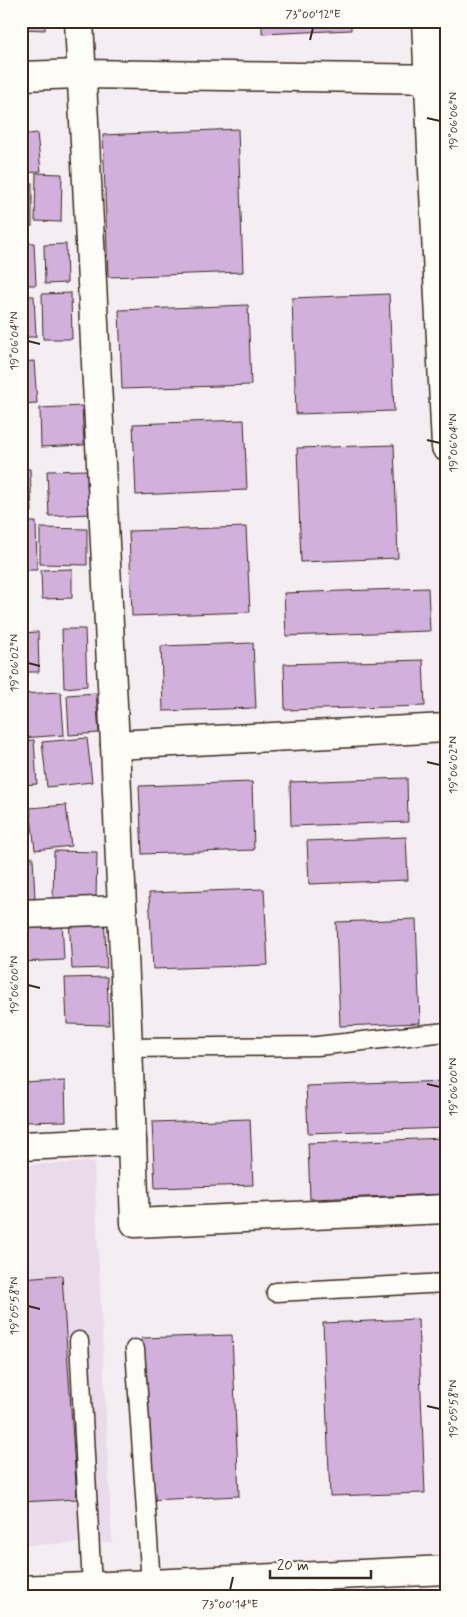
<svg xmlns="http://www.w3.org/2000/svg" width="467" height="1617" font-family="Mynerve,sans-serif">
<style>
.built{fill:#eadbeb}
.building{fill:#d1b0dc;stroke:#3b2a1e}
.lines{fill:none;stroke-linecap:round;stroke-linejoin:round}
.lane-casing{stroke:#3b2a1e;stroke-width:21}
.street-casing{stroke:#3b2a1e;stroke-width:31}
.secondary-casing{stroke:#3b2a1e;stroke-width:31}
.lane{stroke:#fdfcf7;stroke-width:18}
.street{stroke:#fdfcf7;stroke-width:28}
.secondary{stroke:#fdfcf7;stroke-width:28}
.ticks{fill:none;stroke:#3b2a1e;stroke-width:2}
.neatline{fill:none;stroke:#3b2a1e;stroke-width:2}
.ticks-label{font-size:12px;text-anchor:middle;fill:#3b2a1e}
</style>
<rect width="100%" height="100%" fill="#f4edf2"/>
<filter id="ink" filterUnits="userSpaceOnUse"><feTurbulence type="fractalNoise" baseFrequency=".02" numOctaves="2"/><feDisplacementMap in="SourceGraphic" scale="10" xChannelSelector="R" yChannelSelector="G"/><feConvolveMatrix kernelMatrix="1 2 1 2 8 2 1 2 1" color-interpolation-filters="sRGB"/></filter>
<g filter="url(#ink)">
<polygon class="built" points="94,1162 112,1542 21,1545 21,1165"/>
<g class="building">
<polygon points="21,21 45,21 45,30 21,29"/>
<polygon points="262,21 351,21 351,30 262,34"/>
<polygon points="238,129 243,272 108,277 103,135"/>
<polygon points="37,133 41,171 21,174 21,135"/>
<polygon points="36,173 62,174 61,222 35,221"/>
<rect x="21" y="183" width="11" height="43"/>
<polygon points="21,243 34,243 36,285 21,285"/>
<polygon points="66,244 67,283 45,284 44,245"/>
<polygon points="71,293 72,339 43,339 42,294"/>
<polygon points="389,294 394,411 296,414 292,298"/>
<polygon points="21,296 34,296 36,337 21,337"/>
<polygon points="248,305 251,385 122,389 119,310"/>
<polygon points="34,361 37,403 21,404 21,362"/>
<polygon points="82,406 84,445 41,447 40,408"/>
<polygon points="244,420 247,490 136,495 133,424"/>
<polygon points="394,445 398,558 301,562 297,448"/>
<polygon points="21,469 30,469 32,512 21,512"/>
<polygon points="88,470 90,514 49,516 47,471"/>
<polygon points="21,522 36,522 37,570 21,570"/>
<polygon points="246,527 250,612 132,616 129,531"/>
<polygon points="40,528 87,529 87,565 40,564"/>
<polygon points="72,569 72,598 42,599 41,570"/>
<polygon points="428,588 430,631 286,636 284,593"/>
<polygon points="62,629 85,629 87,686 64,688"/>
<polygon points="38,632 39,672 21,672 21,633"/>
<polygon points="253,643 256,708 163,711 161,646"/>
<polygon points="423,660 425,706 285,710 284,664"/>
<polygon points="61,692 64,735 21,738 21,694"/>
<polygon points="96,693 99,733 69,735 67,695"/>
<polygon points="87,738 92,782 47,787 42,742"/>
<polygon points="34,740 37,784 21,785 21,741"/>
<polygon points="407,778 408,822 291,826 290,782"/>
<polygon points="252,782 254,850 142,854 139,786"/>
<polygon points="66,805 71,846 35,850 30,808"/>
<polygon points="406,837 408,880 309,884 307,841"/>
<polygon points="54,851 97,852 96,900 53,899"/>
<polygon points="33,857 35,899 21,900 21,858"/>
<polygon points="264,889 268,965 153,969 149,893"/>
<polygon points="104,917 107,968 72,969 69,919"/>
<polygon points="62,919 64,960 21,962 21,921"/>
<polygon points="416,919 420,1023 340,1026 336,922"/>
<polygon points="107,977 109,1025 67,1024 65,978"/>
<polygon points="65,1081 66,1121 21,1122 21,1083"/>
<polygon points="446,1081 446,1128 308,1133 306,1086"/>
<polygon points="250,1119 253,1185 155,1188 152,1122"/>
<polygon points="446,1138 446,1194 310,1199 308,1143"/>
<polygon points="62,1275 77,1499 21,1502 21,1278"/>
<polygon points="418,1319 425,1493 330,1496 323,1323"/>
<polygon points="232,1335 239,1496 149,1500 142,1338"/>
</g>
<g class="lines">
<defs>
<g id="lane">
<polyline points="127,1048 317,1046 446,1032"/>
<polyline points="276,1292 446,1283"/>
<polyline points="79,1341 92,1587"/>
<polyline points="135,1349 151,1584"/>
</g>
<g id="street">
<polyline points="426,21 446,447"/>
<polyline points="21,76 80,74 446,79"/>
<polyline points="115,745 446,728"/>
<polyline points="21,914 122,910"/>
<polyline points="132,1141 135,1223 446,1209"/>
<polyline points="21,1146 132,1141 115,745 79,21"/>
</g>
<polyline id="secondary" points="21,1590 446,1570"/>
</defs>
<use href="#lane" class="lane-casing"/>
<use href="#street" class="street-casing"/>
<use href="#secondary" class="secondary-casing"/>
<use href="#lane" class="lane"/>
<use href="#street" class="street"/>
<use href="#secondary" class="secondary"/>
</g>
</g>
<path class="ticks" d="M310,40L313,28M427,118L440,121M28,341L40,344M427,440L440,443M28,663L40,666M427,762L440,765M28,985L40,988M427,1084L440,1087M28,1306L40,1309M427,1406L440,1409M230,1590L233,1577"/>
<rect width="467" height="1617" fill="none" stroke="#fdfcf7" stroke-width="55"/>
<path d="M270 1570v8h101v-8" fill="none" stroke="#3b2a1e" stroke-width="2.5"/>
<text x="277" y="1570" font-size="15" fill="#3b2a1e" stroke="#fdfcf7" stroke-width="4" paint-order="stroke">20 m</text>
<rect x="28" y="28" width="412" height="1562" class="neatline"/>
<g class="ticks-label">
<text x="313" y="18">73°00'12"E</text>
<text transform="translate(453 121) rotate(-90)" y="4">19°06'06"N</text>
<text transform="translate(14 341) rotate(-90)" y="4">19°06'04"N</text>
<text transform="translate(453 443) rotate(-90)" y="4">19°06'04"N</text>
<text transform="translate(14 663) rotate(-90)" y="4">19°06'02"N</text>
<text transform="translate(453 765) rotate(-90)" y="4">19°06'02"N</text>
<text transform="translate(14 985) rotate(-90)" y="4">19°06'00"N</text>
<text transform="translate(453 1087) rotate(-90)" y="4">19°06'00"N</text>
<text transform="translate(14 1306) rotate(-90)" y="4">19°05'58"N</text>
<text transform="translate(453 1409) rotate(-90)" y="4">19°05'58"N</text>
<text x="230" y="1608">73°00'14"E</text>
</g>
</svg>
